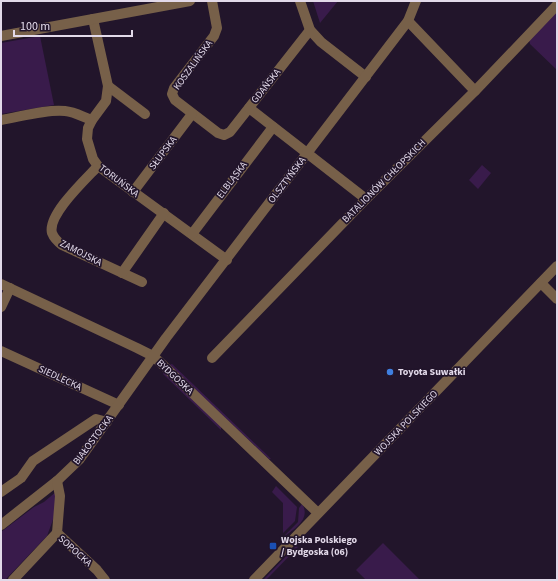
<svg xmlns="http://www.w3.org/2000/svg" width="558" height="581" font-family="'Source Sans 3',sans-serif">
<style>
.green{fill:#391b4b}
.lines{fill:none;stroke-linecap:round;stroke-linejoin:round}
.minor{stroke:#776049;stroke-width:10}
.shop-dot{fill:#3f7fe0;stroke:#22152b;stroke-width:1.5}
.transit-dot{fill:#1a4fb4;stroke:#22152b;stroke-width:1.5}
.labels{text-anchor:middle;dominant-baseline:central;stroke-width:3.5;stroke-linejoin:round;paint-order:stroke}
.street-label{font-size:10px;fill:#e2d9e9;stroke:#22152b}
.poi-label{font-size:10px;font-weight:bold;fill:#e2d9e9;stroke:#22152b;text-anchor:start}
</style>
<rect width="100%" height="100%" fill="#22152b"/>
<g class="green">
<polygon points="313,1 338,1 320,23"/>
<polygon points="557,10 557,70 530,44 529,39"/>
<polygon points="40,36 54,105 1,114 1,43"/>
<polygon points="482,165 491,173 478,189 469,180"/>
<polygon points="172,364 265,453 271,459 269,459 169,365"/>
<polygon points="164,372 221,426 221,430 163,374"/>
<polygon points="276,486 297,507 295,521 283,533 283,503 272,492"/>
<polygon points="57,491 54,517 47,536 5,580 1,580 1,532 34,507 44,502"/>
<path d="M302,504C311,518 296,528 285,536V535L298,522L299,508Z"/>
<polygon points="383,543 420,580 366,580 356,570"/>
<polygon points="296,546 298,547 266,580 263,580"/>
</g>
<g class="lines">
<g class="minor">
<polyline points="212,1 217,28 214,36 174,88 172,94 175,100 218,133 224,135 230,132 310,30"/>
<polyline points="300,1 310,30 321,42 366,77"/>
<polyline points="93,19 108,86 106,101 92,120 88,128 87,139 93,159 98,166 227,260"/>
<polyline points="408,21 475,91"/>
<polyline points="1,36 190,1"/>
<polyline points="108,86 145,114"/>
<polyline points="249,108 366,199"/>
<path d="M1,120C20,117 46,109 65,111C75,112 83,117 92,120"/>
<path d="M98,166C86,179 47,215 52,233C54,238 58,242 62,245L142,282"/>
<polyline points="133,192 192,114"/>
<polyline points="192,234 273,127"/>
<polyline points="122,273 164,213"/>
<polyline points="541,283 557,299"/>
<polyline points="1,284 137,348 153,356 164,366 318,513"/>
<polyline points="1,307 10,288"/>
<polyline points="1,351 119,405"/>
<polyline points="212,358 366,199 475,91 557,5"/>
<polyline points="1,492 21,478 33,461 96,419 107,422"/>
<polyline points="1,525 57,481 79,460 166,338 408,21 416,1"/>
<polyline points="57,533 97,570 105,580"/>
<polyline points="57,533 60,496 57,481"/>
<polyline points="13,580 57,533"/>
<polyline points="254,580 557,266"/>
</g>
</g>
<circle class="shop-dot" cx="390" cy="372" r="4"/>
<rect class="transit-dot" x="269" y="542" width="8" height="8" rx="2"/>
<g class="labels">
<g class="street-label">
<text transform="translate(193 65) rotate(-54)">KOSZALIŃSKA</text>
<text transform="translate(266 86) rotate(-52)">GDAŃSKA</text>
<text transform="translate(163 153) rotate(-53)">SŁUPSKA</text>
<text transform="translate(232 180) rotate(-53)">ELBLĄSKA</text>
<text transform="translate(287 180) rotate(-53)">OLSZTYŃSKA</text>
<text transform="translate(119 181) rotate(37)">TORUŃSKA</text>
<text transform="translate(384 181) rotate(-45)">BATALIONÓW CHŁOPSKICH</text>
<text transform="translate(81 253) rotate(27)">ZAMOJSKA</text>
<text transform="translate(175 377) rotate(43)">BYDGOSKA</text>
<text transform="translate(60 378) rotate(25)">SIEDLECKA</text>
<text transform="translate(406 423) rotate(-46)">WOJSKA POLSKIEGO</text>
<text transform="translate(93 440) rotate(-53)">BIAŁOSTOCKA</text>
<text transform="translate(75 551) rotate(42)">SOPOCKA</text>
</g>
<g class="poi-label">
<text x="398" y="372">Toyota Suwałki</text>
<text x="281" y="540">Wojska Polskiego<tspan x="281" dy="12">/ Bydgoska (06)</tspan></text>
</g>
</g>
<rect width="558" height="581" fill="none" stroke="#e2d9e9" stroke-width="4"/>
<path d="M14 30v6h118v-6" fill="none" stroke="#e2d9e9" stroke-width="2"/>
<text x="20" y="30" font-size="12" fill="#e2d9e9" stroke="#22152b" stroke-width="3" paint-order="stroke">100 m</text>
</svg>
